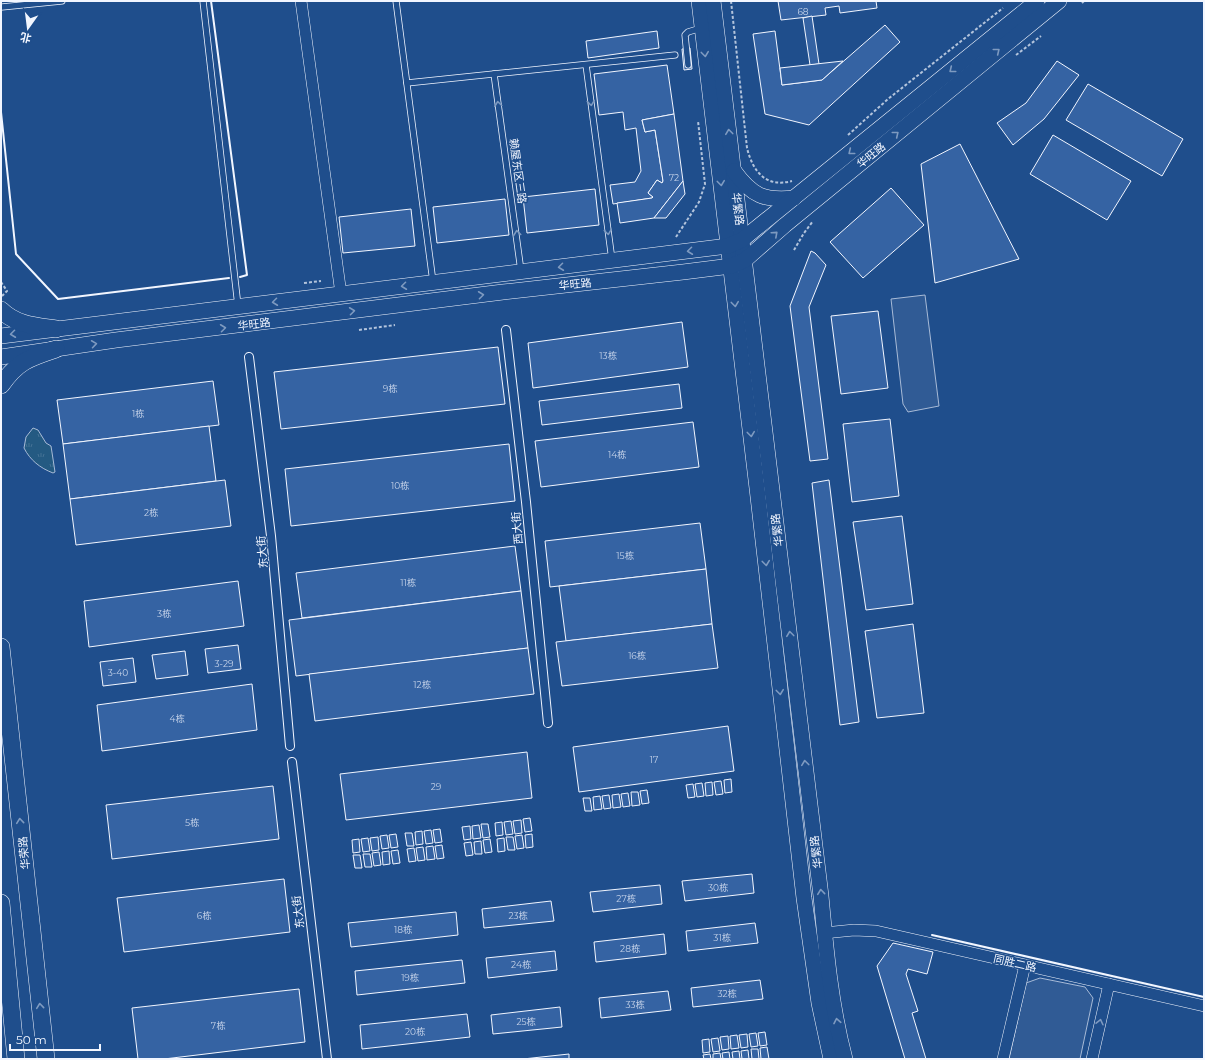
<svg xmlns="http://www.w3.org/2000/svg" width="1205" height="1060" font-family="Montserrat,'Noto Sans SC',sans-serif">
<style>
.grass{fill:url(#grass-tufts);stroke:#a8bbd7}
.parking{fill:#305b95;stroke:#a8bbd7}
.building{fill:#3563a3;stroke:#f2f6ff}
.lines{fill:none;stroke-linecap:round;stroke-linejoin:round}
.service-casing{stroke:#f2f6ff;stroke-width:7}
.pedestrian-casing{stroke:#f2f6ff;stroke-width:10}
.minor-casing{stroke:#f2f6ff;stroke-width:12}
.secondary-casing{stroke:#f2f6ff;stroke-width:16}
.primary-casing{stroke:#f2f6ff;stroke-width:18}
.path{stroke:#b3c4dc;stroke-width:2;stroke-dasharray:3 2;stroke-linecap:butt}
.service{stroke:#1f4e8c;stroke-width:5.5}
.pedestrian{stroke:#1f4e8c;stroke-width:8}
.minor{stroke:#1f4e8c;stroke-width:11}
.secondary{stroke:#1f4e8c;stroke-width:15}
.primary{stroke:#1f4e8c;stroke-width:17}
.wall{stroke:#f2f6ff;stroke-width:2}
.oneway{stroke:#7e9ac0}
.labels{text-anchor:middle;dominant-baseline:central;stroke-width:3;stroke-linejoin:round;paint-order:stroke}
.number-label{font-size:9px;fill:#c3d1e8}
.street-label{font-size:11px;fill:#f2f6ff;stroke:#1f4e8c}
</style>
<defs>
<pattern id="grass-tufts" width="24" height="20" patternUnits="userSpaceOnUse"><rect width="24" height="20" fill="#245a82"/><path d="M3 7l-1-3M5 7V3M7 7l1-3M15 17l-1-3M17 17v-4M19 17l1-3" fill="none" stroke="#447295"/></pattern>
</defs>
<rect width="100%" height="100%" fill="#1f4e8c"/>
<path class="grass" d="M33,428L38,430L46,443L51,446L55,472L53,473C40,468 30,460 24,448L26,437Z"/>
<g class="parking">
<polygon points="925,295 939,406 908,412 903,404 891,299"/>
<polygon points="1040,978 1085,987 1093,998 1080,1059 1009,1059 1026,983"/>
</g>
<g class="building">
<polygon points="778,1 876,1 877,8 840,13 839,6 825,8 826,15 781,20"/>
<polygon points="812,16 819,64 810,65 803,18"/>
<polygon points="885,25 900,42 809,125 765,114 753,34 775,31 782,85 822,80"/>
<polygon points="657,31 659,48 588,58 586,41"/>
<polygon points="690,48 692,69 684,70 682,49"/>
<polygon points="843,61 822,80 782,85 780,68"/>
<polygon points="1057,61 1079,75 1044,119 1013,145 997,123 1026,103"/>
<polygon points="667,65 674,114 642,120 645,132 655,130 663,181 662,183 657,180 648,193 653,197 652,198 613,204 610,185 635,182 641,171 636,128 625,130 623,112 599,115 594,74"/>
<polygon points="1088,84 1183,139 1162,176 1066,120"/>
<polygon points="674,114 683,181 654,218 620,223 617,203 652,198 653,197 648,193 657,180 662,183 663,181 655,130 645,132 642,120"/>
<polygon points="1053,135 1131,181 1107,220 1030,174"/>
<polygon points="960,144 1019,259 935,283 921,164"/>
<polygon points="683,181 685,194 666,218 654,218"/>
<polygon points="891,188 924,225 863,278 830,242"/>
<polygon points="595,189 599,225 527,233 523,197"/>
<polygon points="505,199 509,235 437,243 433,207"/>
<polygon points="411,209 415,246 343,253 339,217"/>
<polygon points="811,251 815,253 826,265 809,307 828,459 810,461 790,306"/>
<polygon points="878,311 888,388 841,394 831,316"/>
<polygon points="682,322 688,367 533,388 528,343"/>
<polygon points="498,347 505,404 281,429 274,372"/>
<polygon points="213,381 219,425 63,444 57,400"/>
<polygon points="679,384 682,408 542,425 539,401"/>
<polygon points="890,419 899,496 852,502 843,424"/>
<polygon points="693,422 699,467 541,487 535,441"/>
<polygon points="209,426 216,481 70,499 63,444"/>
<polygon points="509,444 515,501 291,526 285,469"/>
<polygon points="225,480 231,526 76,545 70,499"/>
<polygon points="829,480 859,722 840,725 812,483"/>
<polygon points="902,516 913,604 866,610 853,522"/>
<polygon points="700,523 706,569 550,587 545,541"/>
<polygon points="515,546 521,591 302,618 296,573"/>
<polygon points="706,569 712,624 566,641 559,586"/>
<polygon points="238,581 244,626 89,647 84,601"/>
<polygon points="521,591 528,648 296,676 289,620"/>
<polygon points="712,624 718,668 562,686 556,642"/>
<polygon points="913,624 924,713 877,718 865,631"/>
<polygon points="238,645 241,669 208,673 205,649"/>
<polygon points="528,648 534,694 315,721 309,674"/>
<polygon points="185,651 188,675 156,679 152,655"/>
<polygon points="133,658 136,682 103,686 100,662"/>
<polygon points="252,684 257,730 102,751 97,705"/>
<polygon points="728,726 734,771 579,792 573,747"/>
<polygon points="527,752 532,798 346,820 340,774"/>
<polygon points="731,779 732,792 725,793 724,780"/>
<polygon points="721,781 723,794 716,795 714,782"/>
<polygon points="712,782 713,795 706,796 705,783"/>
<polygon points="702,783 704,796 697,797 695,784"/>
<polygon points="693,784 695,797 688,798 686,785"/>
<polygon points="273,786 279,839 112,859 106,805"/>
<polygon points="647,790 649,803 642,804 640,791"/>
<polygon points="631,792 638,792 640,805 632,806"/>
<polygon points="628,793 630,806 623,807 621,794"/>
<polygon points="619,794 621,807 613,808 612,795"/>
<polygon points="609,795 611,808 604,809 602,796"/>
<polygon points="600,796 602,809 594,810 593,797"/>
<polygon points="583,798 590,798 592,811 585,811"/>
<polygon points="530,818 532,831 525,832 523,819"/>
<polygon points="521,820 522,833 515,834 513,821"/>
<polygon points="511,821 513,834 506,835 504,822"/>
<polygon points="502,822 503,835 496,836 495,823"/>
<polygon points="481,824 488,824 490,837 483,838"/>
<polygon points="479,825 481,838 473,839 472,826"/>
<polygon points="470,826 471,839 464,840 462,827"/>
<polygon points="440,829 442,842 435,843 433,830"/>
<polygon points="431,830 433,843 426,844 424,831"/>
<polygon points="422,831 423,844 416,845 415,832"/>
<polygon points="405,833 412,833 414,846 407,846"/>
<polygon points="396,834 398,847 391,848 389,835"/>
<polygon points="532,834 533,847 526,848 525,835"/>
<polygon points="387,835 389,848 382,849 380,836"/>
<polygon points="522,835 524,848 517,849 515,836"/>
<polygon points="378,837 379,850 372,851 370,838"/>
<polygon points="506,837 513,837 515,850 508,850"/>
<polygon points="368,838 370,851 363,852 361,839"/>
<polygon points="504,838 505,851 498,852 497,839"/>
<polygon points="359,839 360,852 353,853 352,840"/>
<polygon points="490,839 492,852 485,853 483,840"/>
<polygon points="481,841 482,854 475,854 474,842"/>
<polygon points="471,842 473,855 466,856 464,843"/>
<polygon points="442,845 444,858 437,859 435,846"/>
<polygon points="433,846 435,859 427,860 426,847"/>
<polygon points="423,847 425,860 418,861 416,848"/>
<polygon points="414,848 416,861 409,862 407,849"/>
<polygon points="398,850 400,863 393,864 391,851"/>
<polygon points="389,851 390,864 383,865 382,852"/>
<polygon points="379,852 381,865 374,866 372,853"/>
<polygon points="363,854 370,854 372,867 365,867"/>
<polygon points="353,855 360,855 362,868 355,868"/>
<polygon points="752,874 754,893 685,901 682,881"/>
<polygon points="284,879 290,932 124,952 117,898"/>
<polygon points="660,885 662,904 593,912 590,892"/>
<polygon points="551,901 554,921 484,928 482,909"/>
<polygon points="456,912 458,935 351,947 348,923"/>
<polygon points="755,923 758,943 688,951 686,931"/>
<polygon points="664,934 666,954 596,962 594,942"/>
<polygon points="893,943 933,952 927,974 908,969 906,974 918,1011 912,1013 926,1059 905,1059 877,966"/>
<polygon points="555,951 557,970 488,978 486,958"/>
<polygon points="462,960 465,983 357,995 355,971"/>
<polygon points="760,980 763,999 693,1007 691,988"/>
<polygon points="299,989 305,1042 164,1059 138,1059 132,1008"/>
<polygon points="668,991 671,1010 601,1018 599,998"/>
<polygon points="560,1007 562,1027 493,1034 491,1015"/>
<polygon points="467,1014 470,1037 362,1049 360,1025"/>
<polygon points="765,1032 767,1045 760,1046 758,1033"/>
<polygon points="756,1033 758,1046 751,1047 749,1034"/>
<polygon points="747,1034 748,1047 741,1048 739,1035"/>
<polygon points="737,1035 739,1048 731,1049 730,1036"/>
<polygon points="728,1036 729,1049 722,1050 720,1037"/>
<polygon points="718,1038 720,1051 713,1052 711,1039"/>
<polygon points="709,1039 710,1052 703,1053 702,1040"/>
<polygon points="767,1047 769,1059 761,1059 760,1048"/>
<polygon points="751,1049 758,1049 759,1059 752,1059"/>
<polygon points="748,1050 749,1059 742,1059 741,1051"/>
<polygon points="739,1051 740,1059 733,1059 732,1052"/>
<polygon points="729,1052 730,1059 723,1059 722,1053"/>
<polygon points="720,1053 721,1059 713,1059 713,1054"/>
<polygon points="569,1054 569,1059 523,1059"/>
<polygon points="710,1054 711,1059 704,1059 703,1055"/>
</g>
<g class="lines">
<defs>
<g id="service">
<polyline points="203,1 238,306"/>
<polyline points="396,1 433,282"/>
<polyline points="2,7 62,1"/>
<polyline points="586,65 612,260"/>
<polyline points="688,65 685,35 688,32 701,28"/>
<polyline points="494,74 521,271"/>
<polyline points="407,83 675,55"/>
</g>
<g id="pedestrian">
<polyline points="506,330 526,502 548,723"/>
<polyline points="249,357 271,536 290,746"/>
<polyline points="292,762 327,1059"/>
</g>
<g id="minor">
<polyline points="301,1 341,294"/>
<polyline points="824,933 854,930 876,931 1204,1006"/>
<polyline points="1003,1059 1025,965"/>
<polyline points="1092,1059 1109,984"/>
</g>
<g id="secondary">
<polyline points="699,1 757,488 804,898 819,1003 831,1059"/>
<path d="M713,1L821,896C826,950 831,1006 845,1059"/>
<path d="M734,171C752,196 764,201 794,198"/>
<polyline points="1,336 728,246 742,240 754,230 1037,1"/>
<polyline points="1,357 116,340 503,292 683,272 731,266 745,260 785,225 1059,1"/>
</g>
<g id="primary">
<path d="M1,310C16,325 36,326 56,329"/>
<path d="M1,385C18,361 29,358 56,349"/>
<polyline points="1,647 46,1059"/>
<polyline points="1,903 16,1059"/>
</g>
</defs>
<use href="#service" class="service-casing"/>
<use href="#pedestrian" class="pedestrian-casing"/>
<use href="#minor" class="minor-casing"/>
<use href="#secondary" class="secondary-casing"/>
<use href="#primary" class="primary-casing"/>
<g class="path">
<path d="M731,1L747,148C753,172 766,188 792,181"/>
<polyline points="1082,3 1084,1"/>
<polyline points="1016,55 1041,36"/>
<polyline points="848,135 888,99 1003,8"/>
<polyline points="676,237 699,202 705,184 698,121"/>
<polyline points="794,250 804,233 813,221"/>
<polyline points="1,282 7,291 2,296"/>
<polyline points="304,283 321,281"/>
<polyline points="359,330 395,325"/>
</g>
<use href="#service" class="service"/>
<use href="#pedestrian" class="pedestrian"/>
<use href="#minor" class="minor"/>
<use href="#secondary" class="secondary"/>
<use href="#primary" class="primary"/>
<g class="wall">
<polyline points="211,1 247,275 240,277"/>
<polyline points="1,112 16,254 58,299 229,278"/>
<polyline points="932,935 1204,997"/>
</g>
</g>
<defs><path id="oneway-chevron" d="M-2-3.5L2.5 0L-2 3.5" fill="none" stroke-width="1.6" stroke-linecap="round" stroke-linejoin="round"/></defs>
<g class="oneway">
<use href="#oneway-chevron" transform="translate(997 51) rotate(-39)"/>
<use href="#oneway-chevron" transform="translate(705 54) rotate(83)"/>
<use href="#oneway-chevron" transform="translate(952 70) rotate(141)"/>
<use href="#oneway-chevron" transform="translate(591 103) rotate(82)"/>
<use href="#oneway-chevron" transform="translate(498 104) rotate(-98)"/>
<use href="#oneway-chevron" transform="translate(729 132) rotate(-97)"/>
<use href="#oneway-chevron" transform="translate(896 134) rotate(-39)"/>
<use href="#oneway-chevron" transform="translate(851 152) rotate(141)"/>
<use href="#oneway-chevron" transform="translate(721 183) rotate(83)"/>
<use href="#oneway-chevron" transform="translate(608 232) rotate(82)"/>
<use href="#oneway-chevron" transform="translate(517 233) rotate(-98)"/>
<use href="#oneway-chevron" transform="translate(775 234) rotate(-42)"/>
<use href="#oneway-chevron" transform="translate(690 251) rotate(173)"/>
<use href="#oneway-chevron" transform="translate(561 267) rotate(173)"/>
<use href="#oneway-chevron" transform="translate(404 286) rotate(173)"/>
<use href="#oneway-chevron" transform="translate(481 295) rotate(-7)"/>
<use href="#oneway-chevron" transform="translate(275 302) rotate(173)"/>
<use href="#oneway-chevron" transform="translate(735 304) rotate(83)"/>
<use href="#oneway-chevron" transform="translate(352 311) rotate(-7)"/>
<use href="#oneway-chevron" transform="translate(223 328) rotate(-7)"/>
<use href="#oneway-chevron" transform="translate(13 334) rotate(173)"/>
<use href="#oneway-chevron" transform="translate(94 344) rotate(-8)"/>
<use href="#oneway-chevron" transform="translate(751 434) rotate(83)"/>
<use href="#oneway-chevron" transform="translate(766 563) rotate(83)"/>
<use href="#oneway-chevron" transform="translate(790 634) rotate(-97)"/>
<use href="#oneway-chevron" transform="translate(780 692) rotate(83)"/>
<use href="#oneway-chevron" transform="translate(805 763) rotate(-97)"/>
<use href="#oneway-chevron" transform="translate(20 821) rotate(-96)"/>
<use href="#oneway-chevron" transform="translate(821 892) rotate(-96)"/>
<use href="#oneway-chevron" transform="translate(40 1006) rotate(-96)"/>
<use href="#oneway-chevron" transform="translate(837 1021) rotate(-101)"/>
<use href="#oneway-chevron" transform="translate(1100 1022) rotate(-77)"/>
</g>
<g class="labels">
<g class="number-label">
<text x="803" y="11">68</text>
<text x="674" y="177">72</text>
<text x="608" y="355">13栋</text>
<text x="390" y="388">9栋</text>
<text x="138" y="413">1栋</text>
<text x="617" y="454">14栋</text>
<text x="400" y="485">10栋</text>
<text x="151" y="512">2栋</text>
<text x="625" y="555">15栋</text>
<text x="408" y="582">11栋</text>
<text x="164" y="613">3栋</text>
<text x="637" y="655">16栋</text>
<text x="224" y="663">3-29</text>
<text x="118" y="672">3-40</text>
<text x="422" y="684">12栋</text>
<text x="177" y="718">4栋</text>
<text x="654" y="759">17</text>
<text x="436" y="786">29</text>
<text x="192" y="822">5栋</text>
<text x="718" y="887">30栋</text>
<text x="626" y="898">27栋</text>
<text x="204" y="915">6栋</text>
<text x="518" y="915">23栋</text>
<text x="403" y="929">18栋</text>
<text x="722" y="937">31栋</text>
<text x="630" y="948">28栋</text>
<text x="521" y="964">24栋</text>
<text x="410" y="977">19栋</text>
<text x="727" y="993">32栋</text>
<text x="635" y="1004">33栋</text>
<text x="526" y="1021">25栋</text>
<text x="218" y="1025">7栋</text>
<text x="415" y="1031">20栋</text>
</g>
<g class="street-label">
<text transform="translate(871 155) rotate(-39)">华旺路</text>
<text transform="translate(518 171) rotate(82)">赖屋东区三路</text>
<text transform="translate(738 209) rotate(83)">华繁路</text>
<text transform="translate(575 284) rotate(-6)">华旺路</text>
<text transform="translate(254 324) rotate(-7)">华旺路</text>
<text transform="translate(517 528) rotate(-95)">西大街</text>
<text transform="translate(777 530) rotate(-97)">华繁路</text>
<text transform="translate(262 552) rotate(-95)">东大街</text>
<text transform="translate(816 852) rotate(-97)">华繁路</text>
<text transform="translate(24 853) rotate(-96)">华荣路</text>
<text transform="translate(298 912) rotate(-97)">东大街</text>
<text transform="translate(1015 963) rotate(13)">同胜二路</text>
</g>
</g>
<rect width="1205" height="1060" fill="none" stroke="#f2f6ff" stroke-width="4"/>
<g transform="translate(28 28) rotate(194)" stroke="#1f4e8c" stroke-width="3" paint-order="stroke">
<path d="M0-3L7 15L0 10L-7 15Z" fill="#f2f6ff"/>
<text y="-6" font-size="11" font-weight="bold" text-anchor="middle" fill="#f2f6ff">北</text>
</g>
<path d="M10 1044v6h90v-6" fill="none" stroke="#f2f6ff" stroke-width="2"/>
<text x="16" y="1044" font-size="12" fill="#f2f6ff" stroke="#1f4e8c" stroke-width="3" paint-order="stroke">50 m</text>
</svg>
